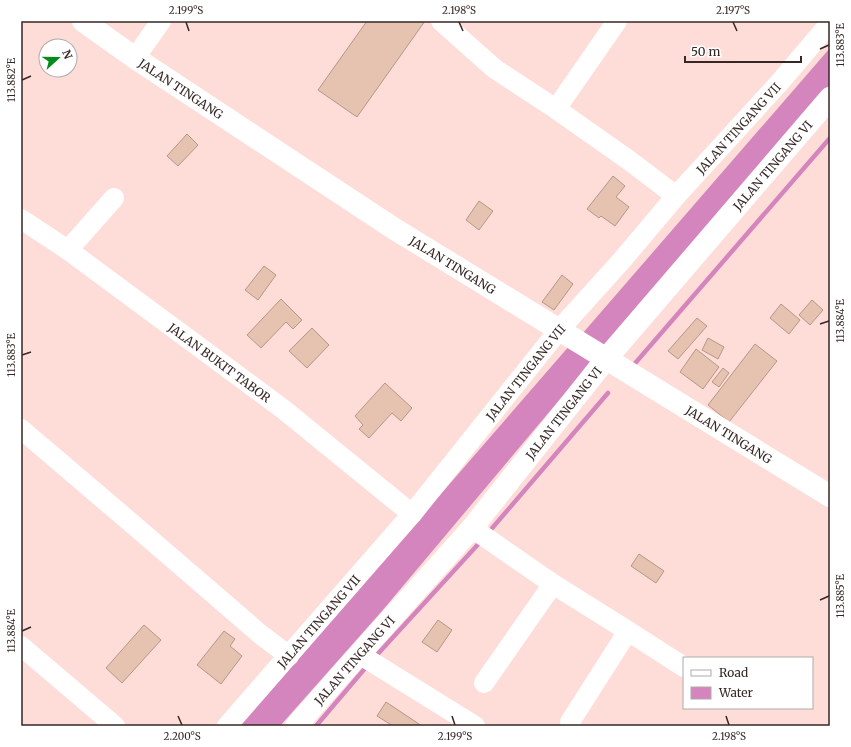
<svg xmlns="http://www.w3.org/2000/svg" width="851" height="747" font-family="Merriweather,serif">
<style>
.water{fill:#d585bd}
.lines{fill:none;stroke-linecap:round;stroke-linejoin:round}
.stream{stroke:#d585bd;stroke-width:4.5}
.building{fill:#e6c3b0;stroke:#b89685}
.minor{stroke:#fff;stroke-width:20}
.major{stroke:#fff;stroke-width:22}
.ticks{fill:none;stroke:#362725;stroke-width:1.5}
.labels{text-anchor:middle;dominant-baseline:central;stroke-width:3;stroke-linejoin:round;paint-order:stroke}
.street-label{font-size:12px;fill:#362725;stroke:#fff}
.neatline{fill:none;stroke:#362725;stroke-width:1.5}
.ticks-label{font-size:10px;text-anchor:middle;fill:#362725}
</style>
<rect width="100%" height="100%" fill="#feddd8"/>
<polygon class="water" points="830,48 830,85 604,348 593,360 382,611 280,726 240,726 570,345 582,334"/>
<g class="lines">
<g class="stream">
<polyline points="631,368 830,138"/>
<polyline points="488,533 608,393"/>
<polyline points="375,657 482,540"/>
<polyline points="316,726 367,666"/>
</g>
</g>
<g class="building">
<polygon points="367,21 425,21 357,117 318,90"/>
<polygon points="187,134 198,145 178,166 167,156"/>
<polygon points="613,176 625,186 616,197 629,207 615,226 601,216 599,218 587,209"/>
<polygon points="479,201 493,211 479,230 466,220"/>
<polygon points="264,266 276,275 258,300 245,290"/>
<polygon points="562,275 573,284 554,310 542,302"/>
<polygon points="281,299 302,320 293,329 286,322 261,348 247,335"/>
<polygon points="812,300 823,310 810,325 799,315"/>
<polygon points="781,304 800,320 789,334 770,318"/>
<polygon points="697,318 707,326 678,359 668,351"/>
<polygon points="312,328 329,345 307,368 289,351"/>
<polygon points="708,338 724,347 718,359 702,350"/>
<polygon points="755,344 777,361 729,422 708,405"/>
<polygon points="696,349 719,367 703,389 680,372"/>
<polygon points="723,368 729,373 719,387 712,382"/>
<polygon points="385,383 412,408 401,421 392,413 369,438 359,429 363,425 355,416"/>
<polygon points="639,554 664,571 656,583 631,566"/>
<polygon points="438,620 452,630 437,652 422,642"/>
<polygon points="144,625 161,640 122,683 106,668"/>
<polygon points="224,631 235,639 230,646 242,656 221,684 197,665"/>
<polygon points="386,702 422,726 393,726 377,716"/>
</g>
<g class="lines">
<g class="minor">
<polyline points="441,21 469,46 495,69 556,109 630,161 676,196"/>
<polyline points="135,58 161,21"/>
<polyline points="556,109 617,21"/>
<path id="s1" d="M21,219L68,250L283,409L412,514"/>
<polyline points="68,250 114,198"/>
<polyline points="21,429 136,527 260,634 289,656"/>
<polyline points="472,528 553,584 628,631 684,667"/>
<polyline points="21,646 115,726"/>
<polyline points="359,654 475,726"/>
<polyline points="484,683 553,584"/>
<polyline points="570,722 628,631"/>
<path id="s2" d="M227,726L412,514L559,330L623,259L676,196L780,82L830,23"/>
</g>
<g class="major">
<path id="s3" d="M83,21L135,58L393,228L830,496"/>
<path id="s4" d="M296,726L346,669L472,528L606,359L830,98"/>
</g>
</g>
<path class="ticks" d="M186,22L189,31M459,22L463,31M733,22L737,31M820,49L829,45M22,80L31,76M820,324L829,321M22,355L31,352M820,600L829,596M22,631L31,627M178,716L182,725M452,716L455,725M726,716L729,725"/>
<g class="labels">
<g class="street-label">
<text stroke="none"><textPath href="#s3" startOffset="119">JALAN TINGANG</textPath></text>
<text stroke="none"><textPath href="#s2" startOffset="787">JALAN TINGANG VII</textPath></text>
<text stroke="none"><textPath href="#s4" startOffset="736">JALAN TINGANG VI</textPath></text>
<text stroke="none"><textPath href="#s3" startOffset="443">JALAN TINGANG</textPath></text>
<text stroke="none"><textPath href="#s1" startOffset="245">JALAN BUKIT TABOR</textPath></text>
<text stroke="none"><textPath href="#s2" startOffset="463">JALAN TINGANG VII</textPath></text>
<text stroke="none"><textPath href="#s4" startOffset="412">JALAN TINGANG VI</textPath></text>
<text stroke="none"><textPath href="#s3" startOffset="767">JALAN TINGANG</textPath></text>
<text stroke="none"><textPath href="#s2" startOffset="139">JALAN TINGANG VII</textPath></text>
<text stroke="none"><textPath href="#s4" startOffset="88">JALAN TINGANG VI</textPath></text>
</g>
</g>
<rect width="851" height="747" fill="none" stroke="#ffffff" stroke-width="44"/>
<rect x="683" y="657" width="130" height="52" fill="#ffffff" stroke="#afa9a8"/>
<rect x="691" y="670" width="20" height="6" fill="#ffffff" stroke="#afa9a8"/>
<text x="719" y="677" font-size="12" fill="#362725">Road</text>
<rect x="691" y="687" width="20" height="12" fill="#d585bd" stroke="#afa9a8"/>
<text x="719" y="697" font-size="12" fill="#362725">Water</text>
<g transform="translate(58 58) rotate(69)"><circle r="19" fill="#ffffff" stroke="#afa9a8"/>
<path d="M0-3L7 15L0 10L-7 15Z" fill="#028c1a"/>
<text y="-6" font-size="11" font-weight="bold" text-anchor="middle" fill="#362725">N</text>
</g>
<path d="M685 56v6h116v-6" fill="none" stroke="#362725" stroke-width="2"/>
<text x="691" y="56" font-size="12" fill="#362725" stroke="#ffffff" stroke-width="3" paint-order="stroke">50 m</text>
<rect x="22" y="22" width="807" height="703" class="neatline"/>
<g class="ticks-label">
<text x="186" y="14">2.199°S</text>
<text x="459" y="14">2.198°S</text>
<text x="733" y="14">2.197°S</text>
<text transform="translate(840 45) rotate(-90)" y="4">113.883°E</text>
<text transform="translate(11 80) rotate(-90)" y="4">113.882°E</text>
<text transform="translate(840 321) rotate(-90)" y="4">113.884°E</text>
<text transform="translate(11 355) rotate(-90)" y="4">113.883°E</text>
<text transform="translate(840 596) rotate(-90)" y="4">113.885°E</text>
<text transform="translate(11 631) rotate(-90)" y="4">113.884°E</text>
<text x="182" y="740">2.200°S</text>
<text x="455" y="740">2.199°S</text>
<text x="729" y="740">2.198°S</text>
</g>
</svg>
